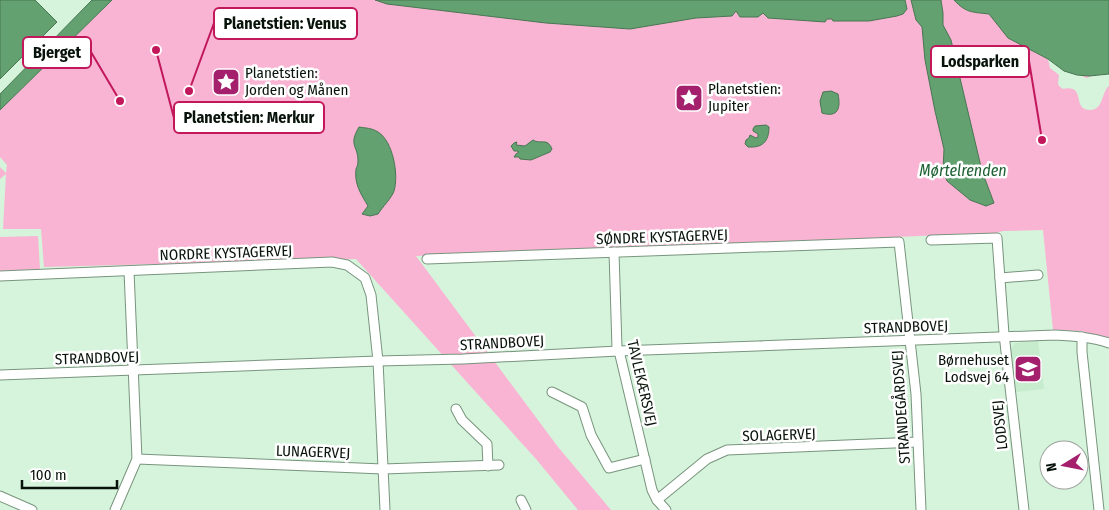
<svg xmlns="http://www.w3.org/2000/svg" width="1109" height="510" font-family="'Fira Sans Condensed',sans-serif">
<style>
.built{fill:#c7ebcd}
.green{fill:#f9b4d3}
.water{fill:#63a171;stroke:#487652}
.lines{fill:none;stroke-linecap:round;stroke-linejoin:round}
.minor-casing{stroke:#78947d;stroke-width:11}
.minor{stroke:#fff;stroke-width:9}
.labels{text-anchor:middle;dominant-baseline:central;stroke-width:5;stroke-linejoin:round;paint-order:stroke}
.poi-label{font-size:15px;fill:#08130b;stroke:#fff;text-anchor:start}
.street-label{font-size:15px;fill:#08130b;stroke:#fff}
.water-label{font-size:16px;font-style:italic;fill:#1e6133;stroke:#fff}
.leader{fill:none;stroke:#c2185b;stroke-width:2}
.callout-dot{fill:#c2185b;stroke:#fff;stroke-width:2}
.callout{fill:#fff;stroke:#c2185b;stroke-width:2}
.callout-label{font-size:16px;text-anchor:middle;font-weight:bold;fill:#08130b}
</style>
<rect width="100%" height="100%" fill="#d6f4db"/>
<polygon class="built" points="1038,341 1044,389 1016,392 1011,349 1015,343"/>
<g class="green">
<path d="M112,0H939L943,23V13L941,0H954L960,5L968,11L989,14L1109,0V70L1086,78L1006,35L1008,38L1048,59L1050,68L1059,75L1058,83L1059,86L1063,89C1087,84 1071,110 1090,110C1104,110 1101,92 1109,86V338L1080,331L1053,330L1043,230L1003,231L996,233L416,256L558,447L611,510H578L536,459L356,259L44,267L41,229H3L6,174L0,179V167L6,173L7,165L0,157V110Z"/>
<polygon points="38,236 40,269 0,271 0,237"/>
</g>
<g class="water">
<polygon points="0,0 35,0 57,22 0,79"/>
<polygon points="92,0 112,0 0,110 0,94"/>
<polygon points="375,0 905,0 907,9 903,14 897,16 869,21 833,21 832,19 827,19 825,22 768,18 763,13 758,17 740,17 736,11 732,16 696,18 630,29 546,23 387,4"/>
<polygon points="911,0 941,0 943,13 943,25 951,40 982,171 994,203 986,206 970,200 947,181 943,171 944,149 935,111 925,60 922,27 916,20"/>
<path d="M954,0H1109V74L1089,76L1077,75L1064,71L1048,59L1008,38L989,14C972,12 966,13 954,0Z"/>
<path d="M831,91L838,94C841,108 838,118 822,113L820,101L823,92Z"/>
<path d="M766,125L769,127C769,142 762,148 748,147L745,144L746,140L749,138L750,135L756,138L758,137V134L753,131V129L755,126Z"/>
<path d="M359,127C365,128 372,128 378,132C393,141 399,175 394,191C391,199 383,206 378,214L370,216L362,214L368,206C361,194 354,184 356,169C357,167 358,164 358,161C358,145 348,146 359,127Z"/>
<path d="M533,140C541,145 547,137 552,149L550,152L531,160L520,159L519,157H514L516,154L519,152L517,151H514L511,146L514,143L517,142L516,145L525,146Z"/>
</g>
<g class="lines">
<defs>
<g id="minor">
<polyline points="931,240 997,238 1004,334 1024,510"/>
<polyline points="614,252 617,348 620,355 652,490 657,500 666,510"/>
<polyline points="427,259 899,242 916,394 921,510"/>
<polyline points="0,276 332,262 347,265 365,278 371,295 378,361 385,510"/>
<polyline points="1000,278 1038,275"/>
<polyline points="1082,337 1082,352 1099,510"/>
<path d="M0,375L378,361L463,359L618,351L1055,335C1073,336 1091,337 1109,343"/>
<polyline points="552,392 582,407 591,435 609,468 645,459"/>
<polyline points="456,409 462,420 487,444 488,466"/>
<polyline points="137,459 383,469 499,465"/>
<polyline points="0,496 32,510"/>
<polyline points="521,500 526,510"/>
<polyline points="657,500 707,459 727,450 918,442"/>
<polyline points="115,510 137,459 129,271"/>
</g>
</defs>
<use href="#minor" class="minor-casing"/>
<use href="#minor" class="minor"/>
</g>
<defs>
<symbol id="sight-square" viewBox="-11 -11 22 22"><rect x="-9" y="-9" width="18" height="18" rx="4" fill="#a4206d" stroke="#fff"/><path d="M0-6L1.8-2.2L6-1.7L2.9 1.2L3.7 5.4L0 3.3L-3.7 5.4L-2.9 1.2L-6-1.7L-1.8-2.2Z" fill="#fff"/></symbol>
<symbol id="school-square" viewBox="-11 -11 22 22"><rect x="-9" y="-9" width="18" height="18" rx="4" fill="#a4206d" stroke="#fff"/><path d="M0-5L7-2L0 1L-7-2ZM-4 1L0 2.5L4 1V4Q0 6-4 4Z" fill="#fff"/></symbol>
</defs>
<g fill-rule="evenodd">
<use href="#sight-square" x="210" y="66" width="32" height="32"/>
<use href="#sight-square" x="673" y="82" width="32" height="32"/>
<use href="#school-square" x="1012" y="353" width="32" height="32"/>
</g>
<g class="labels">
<g class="poi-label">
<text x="245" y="73">Planetstien:<tspan x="245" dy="17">Jorden og Månen</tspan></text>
<text x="708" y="89">Planetstien:<tspan x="708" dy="17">Jupiter</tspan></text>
<text x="1009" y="360" text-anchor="end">Børnehuset<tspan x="1009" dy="17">Lodsvej 64</tspan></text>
</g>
<g class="street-label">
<text transform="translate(662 237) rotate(-2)">SØNDRE KYSTAGERVEJ</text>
<text transform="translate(226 253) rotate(-2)">NORDRE KYSTAGERVEJ</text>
<text transform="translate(906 327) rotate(-2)">STRANDBOVEJ</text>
<text transform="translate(502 343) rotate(-3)">STRANDBOVEJ</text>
<text transform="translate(97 358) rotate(-2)">STRANDBOVEJ</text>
<text transform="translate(642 383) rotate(77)">TAVLEKÆRSVEJ</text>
<text transform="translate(901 407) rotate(-94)">STRANDEGÅRDSVEJ</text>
<text transform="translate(1000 425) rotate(-96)">LODSVEJ</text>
<text transform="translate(779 435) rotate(-2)">SOLAGERVEJ</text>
<text transform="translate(313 452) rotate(2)">LUNAGERVEJ</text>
</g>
<g class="water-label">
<text x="963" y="170">Mørtelrenden</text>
</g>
</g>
<path class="leader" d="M189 91L214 23M120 101L91 52M1042 140L1029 61M156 50L174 118"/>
<g class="callout-dot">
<circle cx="189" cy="91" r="5"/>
<circle cx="120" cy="101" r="5"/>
<circle cx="1042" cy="140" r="5"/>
<circle cx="156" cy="50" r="5"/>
</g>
<g class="callout">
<rect x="214" y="8" width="143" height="31" rx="5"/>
<rect x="23" y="37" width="68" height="31" rx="5"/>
<rect x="931" y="46" width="98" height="31" rx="5"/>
<rect x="174" y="102" width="150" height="31" rx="5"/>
</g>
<g class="callout-label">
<text x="285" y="29">Planetstien: Venus</text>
<text x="57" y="58">Bjerget</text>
<text x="980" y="67">Lodsparken</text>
<text x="249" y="123">Planetstien: Merkur</text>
</g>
<g transform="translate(1064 465) rotate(260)"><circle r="24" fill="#ffffff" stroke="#9ca19d"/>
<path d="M0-4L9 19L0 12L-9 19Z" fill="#a4206d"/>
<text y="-8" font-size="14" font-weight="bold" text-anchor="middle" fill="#08130b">N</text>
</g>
<path d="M22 480v8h95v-8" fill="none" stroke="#08130b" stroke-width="2.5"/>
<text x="30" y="480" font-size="15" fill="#08130b" stroke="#ffffff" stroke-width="4" paint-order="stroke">100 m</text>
</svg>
